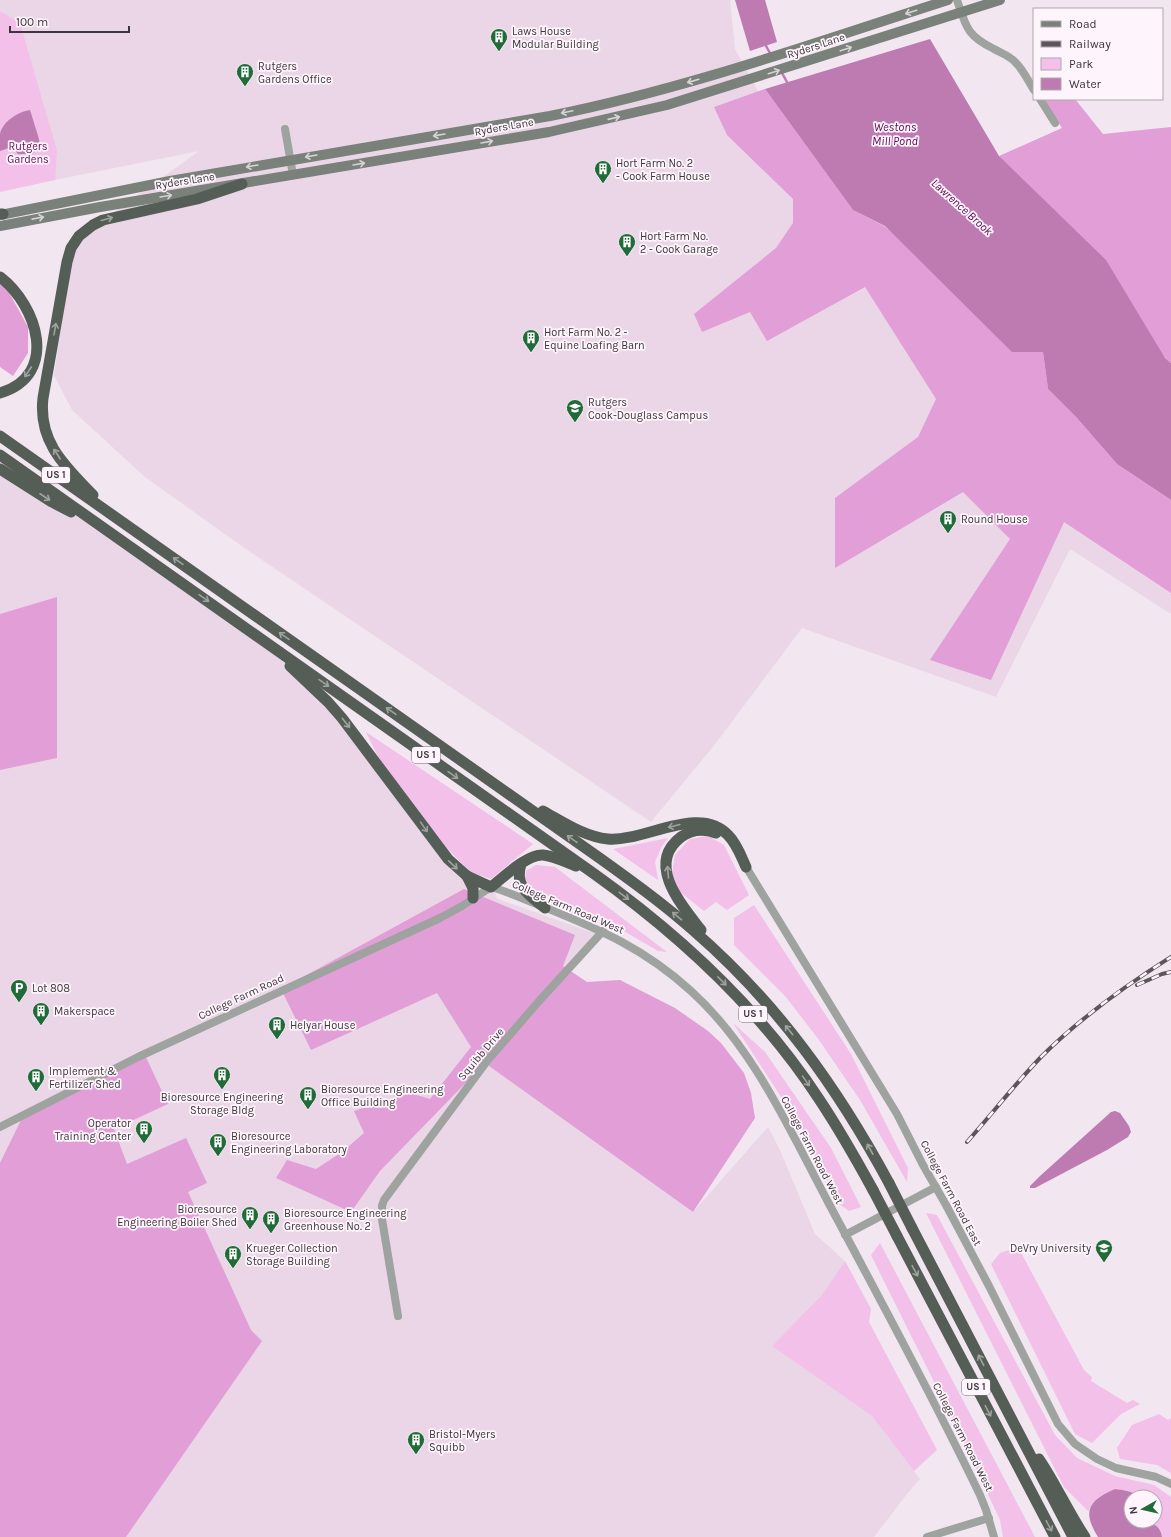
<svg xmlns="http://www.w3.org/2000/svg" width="1171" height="1537" font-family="Karla,sans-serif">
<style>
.built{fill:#ead6e6}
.green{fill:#f2c0e8}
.forest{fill:#e29ed7}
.water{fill:#bd7bb2}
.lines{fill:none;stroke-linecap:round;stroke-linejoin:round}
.stream{stroke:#bd7bb2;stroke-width:2.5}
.minor{stroke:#9ea39f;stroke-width:8}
.secondary{stroke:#79817a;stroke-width:10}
.trunk{stroke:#545e56;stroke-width:11}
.rail-casing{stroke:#5c565b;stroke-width:4}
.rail{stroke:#fef4fc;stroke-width:2.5;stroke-dasharray:8;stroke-linecap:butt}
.trunk-bridge{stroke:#545e56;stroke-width:11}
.oneway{stroke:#d6d2d5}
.oneway2{stroke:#a0a2a1}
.labels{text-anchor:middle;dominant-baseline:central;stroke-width:3.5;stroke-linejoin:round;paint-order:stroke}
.shield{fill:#fef4fc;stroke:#766f74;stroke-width:1}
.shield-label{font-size:10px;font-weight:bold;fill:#3b363a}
.poi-label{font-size:11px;fill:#3b363a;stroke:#fef4fc;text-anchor:start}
.street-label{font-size:11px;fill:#3b363a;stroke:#fef4fc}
.park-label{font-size:11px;fill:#600f58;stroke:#fef4fc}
.water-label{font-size:12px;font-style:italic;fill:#5b0853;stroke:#fef4fc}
</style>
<rect width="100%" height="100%" fill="#f2e6f0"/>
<g class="built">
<polygon points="0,0 730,0 735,49 763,100 1171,515 1171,614 1070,549 996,697 802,628 716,743 651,822 243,547 145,477 72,410 54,375 72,253 77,239 199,151 0,191"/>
<polygon points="0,455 258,636 321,694 441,852 491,887 498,899 599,935 495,1052 693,1212 768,1127 780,1150 815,1234 845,1261 822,1295 772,1346 872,1416 920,1479 907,1494 874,1537 0,1537"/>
</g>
<g class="green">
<polygon points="0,11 20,23 57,151 55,180 0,192"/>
<polygon points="366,732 533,844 491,879 470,872 446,847 383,767"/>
<polygon points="708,836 724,845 749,895 727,910 716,902 704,911 680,892 672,874 675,855 690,839"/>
<polygon points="668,838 662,846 655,862 658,880 613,849"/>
<polygon points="536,865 555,867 667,952 658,951 600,917 535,890 525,881 526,871"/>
<polygon points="754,905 851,1054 908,1168 907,1182 860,1100 819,1040 786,997 734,945 734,918"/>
<polygon points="733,1023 765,1052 831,1148 861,1207 849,1211 839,1204 802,1129"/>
<path d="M926,1213L937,1215L1055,1435L1077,1458L1115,1476L1154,1485L1171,1497V1537H1162C1161,1528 1154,1526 1147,1521H1155V1497H1139L1135,1494L1124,1490L1115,1489L1093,1503L1088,1511L1064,1487Z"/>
<polygon points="880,1243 1035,1537 1003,1537 1000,1520 956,1426 871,1255"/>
<polygon points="1018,1247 1084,1370 1092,1377 1091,1381 1127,1403 1133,1400 1140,1404 1121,1414 1092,1443 1075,1434 991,1264 1000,1253"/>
<polygon points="845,1261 871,1309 869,1322 937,1450 914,1471 872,1416 772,1346 822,1295"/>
<polygon points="1159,1414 1168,1420 1171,1418 1171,1473 1157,1465 1120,1459 1117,1448 1132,1425"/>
</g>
<g class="forest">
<polygon points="765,89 853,210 884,226 1043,352 1048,389 1077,418 1117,464 1171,500 1171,593 1064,522 991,680 930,660 1010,539 963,492 835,568 835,498 918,437 936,399 865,287 767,341 750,312 702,332 694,314 776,248 793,223 793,199 727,135 714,107"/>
<polygon points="1043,99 1075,99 1103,134 1171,127 1171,363 1165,358 999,156 1062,128"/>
<polygon points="0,284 6,287 28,327 28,353 13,376 0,367"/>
<polygon points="57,597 57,758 0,770 0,614"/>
<polygon points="464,889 575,935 563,966 587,982 620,980 675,1008 708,1031 721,1043 744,1073 751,1093 755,1118 693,1212 485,1063 380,1171 351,1212 276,1178 287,1160 316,1169 342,1152 364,1133 354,1111 410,1093 430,1099 471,1047 437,993 311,1050 281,989"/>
<polygon points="143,1051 168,1104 114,1129 127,1164 186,1138 207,1183 188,1192 251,1330 262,1341 126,1537 0,1537 0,1163 25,1112"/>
</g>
<g class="water">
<polygon points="735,0 765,0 777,42 750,51"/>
<polygon points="930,39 999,156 1106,260 1165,358 1171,363 1171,500 1117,464 1077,418 1048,389 1043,352 1012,352 885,226 853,210 765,89"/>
<path d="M30,110L39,139L40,147L32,154H18L12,147L0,151C0,146 0,139 0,134C3,121 18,112 30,110Z"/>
<polygon points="1115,1111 1120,1113 1129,1126 1131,1132 1128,1137 1107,1150 1035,1188 1030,1188 1030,1186 1040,1176 1111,1112"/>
<path d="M1115,1489C1124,1490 1132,1491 1139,1497H1131V1521C1144,1521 1160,1521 1162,1537H1098C1082,1511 1088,1501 1115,1489Z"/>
</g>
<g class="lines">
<g class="stream">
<polyline points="765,44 771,55"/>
<polyline points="781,71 788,84"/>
</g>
<g class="minor">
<path d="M957,0C966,27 967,36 994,49C1001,53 1010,56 1015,62C1023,69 1028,81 1034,90"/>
<polyline points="1040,99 1055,123"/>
<polyline points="285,129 293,175"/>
<polyline points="746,867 897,1114 923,1165 946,1205 989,1286 1058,1424 1075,1444 1097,1459 1116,1468 1156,1477 1171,1484"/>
<path d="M0,1127L138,1057L440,918L462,906L491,887C509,892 526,900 544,907C601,930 645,949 691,991C754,1048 789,1129 828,1202C880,1299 932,1396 980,1495L986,1510L994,1537"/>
<polyline points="845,1235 936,1187"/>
<polyline points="398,1316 382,1219 382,1206 384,1200 487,1061 540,1000 603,931"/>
<polyline points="927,1537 989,1518"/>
</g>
<g class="secondary">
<path d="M0,215L170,181L550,116C686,89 817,42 948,0"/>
<polyline points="0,226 100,207 549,132 667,105 1000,0"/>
</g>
<g class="trunk">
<polyline points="0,214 3,214"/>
<path d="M0,277C37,305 60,375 0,393"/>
<path d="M0,436L601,859C633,882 665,905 694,931C777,1003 837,1087 889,1183"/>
<path d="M0,455L593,873C680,935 760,1009 819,1099C839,1129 856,1159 873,1190"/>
<polyline points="0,469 52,502 71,512"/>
<path d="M93,495C65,466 38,442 43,398L67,262L71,248L79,236L93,225L103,220L197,199L242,184"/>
<path d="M290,666L328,702L342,718L448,859L467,876L491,887C504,877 527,854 543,855C554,856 565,862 576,866"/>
<path d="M543,811C563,822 585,837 608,839C644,842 699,804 728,835C737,844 741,856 746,867"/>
<path d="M521,864C514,887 529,895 545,908"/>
<polyline points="467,876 473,888 473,898"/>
<path d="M701,930C682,906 645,864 681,837C692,829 705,829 716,833"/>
<polyline points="912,1228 1073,1537"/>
<polyline points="897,1236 1055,1537"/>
<path d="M1039,1459C1056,1484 1068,1512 1085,1537"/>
</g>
<defs>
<g id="rail">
<polyline points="1137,985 1162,974 1171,972"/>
<path d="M967,1142C992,1114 1015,1084 1041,1057C1080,1018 1125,986 1171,957"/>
</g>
</defs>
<use href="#rail" class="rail-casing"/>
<use href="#rail" class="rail"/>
<g class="trunk-bridge">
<polyline points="889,1183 912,1228"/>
<polyline points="873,1190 897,1236"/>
</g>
</g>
<defs><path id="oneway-shaft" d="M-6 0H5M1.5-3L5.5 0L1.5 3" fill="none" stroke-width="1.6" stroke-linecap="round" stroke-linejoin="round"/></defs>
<g class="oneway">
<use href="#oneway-shaft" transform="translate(911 12) rotate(162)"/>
<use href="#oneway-shaft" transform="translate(846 49) rotate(-18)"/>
<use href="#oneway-shaft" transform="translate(774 72) rotate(-18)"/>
<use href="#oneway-shaft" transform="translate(693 81) rotate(164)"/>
<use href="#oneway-shaft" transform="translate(567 112) rotate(168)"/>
<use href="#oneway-shaft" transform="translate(614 118) rotate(-13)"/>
<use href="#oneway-shaft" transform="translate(439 135) rotate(170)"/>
<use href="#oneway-shaft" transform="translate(487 142) rotate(-10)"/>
<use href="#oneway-shaft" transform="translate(311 156) rotate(170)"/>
<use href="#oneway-shaft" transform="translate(359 164) rotate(-10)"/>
<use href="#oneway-shaft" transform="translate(252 166) rotate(170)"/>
<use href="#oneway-shaft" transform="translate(166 196) rotate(-9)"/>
<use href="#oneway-shaft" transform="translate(38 218) rotate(-11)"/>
</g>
<g class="oneway2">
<use href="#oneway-shaft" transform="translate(107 219) rotate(-15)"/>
<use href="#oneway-shaft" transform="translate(55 329) rotate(-80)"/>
<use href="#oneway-shaft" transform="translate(28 372) rotate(124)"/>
<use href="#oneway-shaft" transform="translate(57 454) rotate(-123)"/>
<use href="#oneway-shaft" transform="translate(45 497) rotate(33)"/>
<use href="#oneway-shaft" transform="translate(178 561) rotate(-145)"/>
<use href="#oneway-shaft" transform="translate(204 598) rotate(35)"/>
<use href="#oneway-shaft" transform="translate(284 636) rotate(-145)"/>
<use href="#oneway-shaft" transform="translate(324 683) rotate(35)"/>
<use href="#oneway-shaft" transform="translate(391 711) rotate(-145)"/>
<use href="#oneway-shaft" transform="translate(346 723) rotate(52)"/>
<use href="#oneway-shaft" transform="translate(453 775) rotate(35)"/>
<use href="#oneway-shaft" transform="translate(674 826) rotate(166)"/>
<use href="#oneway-shaft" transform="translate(424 827) rotate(55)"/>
<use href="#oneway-shaft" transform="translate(572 839) rotate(-145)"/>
<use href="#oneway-shaft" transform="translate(453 865) rotate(43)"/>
<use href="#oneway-shaft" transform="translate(668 872) rotate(-95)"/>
<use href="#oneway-shaft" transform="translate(624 896) rotate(37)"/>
<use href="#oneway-shaft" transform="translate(677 916) rotate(-140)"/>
<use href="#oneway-shaft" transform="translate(722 981) rotate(45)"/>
<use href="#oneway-shaft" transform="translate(789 1030) rotate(-129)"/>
<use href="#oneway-shaft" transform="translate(806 1081) rotate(55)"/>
<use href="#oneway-shaft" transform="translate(870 1149) rotate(-119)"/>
<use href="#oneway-shaft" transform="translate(915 1271) rotate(62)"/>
<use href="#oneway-shaft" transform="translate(981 1360) rotate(-117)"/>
<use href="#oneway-shaft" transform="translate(988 1411) rotate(62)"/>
<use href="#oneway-shaft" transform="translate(1049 1526) rotate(62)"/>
</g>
<defs>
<symbol id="building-pin" viewBox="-11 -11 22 30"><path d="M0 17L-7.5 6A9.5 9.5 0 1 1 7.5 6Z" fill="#216b39" stroke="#fef4fc"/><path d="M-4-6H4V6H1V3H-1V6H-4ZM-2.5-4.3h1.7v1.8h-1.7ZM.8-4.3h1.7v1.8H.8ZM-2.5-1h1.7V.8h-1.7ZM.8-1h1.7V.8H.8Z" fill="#fff"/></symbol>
<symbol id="university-pin" viewBox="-11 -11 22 30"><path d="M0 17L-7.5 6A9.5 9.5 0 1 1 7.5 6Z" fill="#216b39" stroke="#fef4fc"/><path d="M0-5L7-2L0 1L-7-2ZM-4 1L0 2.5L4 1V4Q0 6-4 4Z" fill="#fff"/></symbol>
<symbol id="parking-pin" viewBox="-11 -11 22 30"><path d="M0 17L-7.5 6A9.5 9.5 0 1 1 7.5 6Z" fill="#216b39" stroke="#fef4fc"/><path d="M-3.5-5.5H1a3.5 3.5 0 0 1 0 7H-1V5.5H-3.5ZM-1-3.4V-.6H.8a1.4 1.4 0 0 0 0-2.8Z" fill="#fff"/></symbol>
</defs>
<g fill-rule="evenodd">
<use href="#building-pin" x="489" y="27" width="20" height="27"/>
<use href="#building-pin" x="235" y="62" width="20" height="27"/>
<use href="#building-pin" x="593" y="159" width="20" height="27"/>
<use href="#building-pin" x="617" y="232" width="20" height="27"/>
<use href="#building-pin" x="521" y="328" width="20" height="27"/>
<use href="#university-pin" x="565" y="398" width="20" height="27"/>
<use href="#building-pin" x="938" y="509" width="20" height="27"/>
<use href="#parking-pin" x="9" y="978" width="20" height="27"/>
<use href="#building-pin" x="31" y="1001" width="20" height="27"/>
<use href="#building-pin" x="267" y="1015" width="20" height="27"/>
<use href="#building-pin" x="212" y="1065" width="20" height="27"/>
<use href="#building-pin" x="26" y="1067" width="20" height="27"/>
<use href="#building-pin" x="298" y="1085" width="20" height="27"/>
<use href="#building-pin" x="134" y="1119" width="20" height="27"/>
<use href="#building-pin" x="208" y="1132" width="20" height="27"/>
<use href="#building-pin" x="240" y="1205" width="20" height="27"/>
<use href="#building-pin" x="261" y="1209" width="20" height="27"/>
<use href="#university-pin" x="1094" y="1238" width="20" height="27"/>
<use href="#building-pin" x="223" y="1244" width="20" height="27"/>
<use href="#building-pin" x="406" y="1430" width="20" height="27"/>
</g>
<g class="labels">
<g class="shield">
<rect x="42" y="467" width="28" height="16" rx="3"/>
<rect x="412" y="747" width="28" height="16" rx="3"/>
<rect x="739" y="1006" width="28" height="16" rx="3"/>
<rect x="962" y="1379" width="28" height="16" rx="3"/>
</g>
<g class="shield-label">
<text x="56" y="475">US 1</text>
<text x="426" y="755">US 1</text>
<text x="753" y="1014">US 1</text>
<text x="976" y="1387">US 1</text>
</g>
<g class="poi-label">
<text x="512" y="31">Laws House<tspan x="512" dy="13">Modular Building</tspan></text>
<text x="258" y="66">Rutgers<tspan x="258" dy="13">Gardens Office</tspan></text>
<text x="616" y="163">Hort Farm No. 2<tspan x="616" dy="13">- Cook Farm House</tspan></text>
<text x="640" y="236">Hort Farm No.<tspan x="640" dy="13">2 - Cook Garage</tspan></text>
<text x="544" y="332">Hort Farm No. 2 -<tspan x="544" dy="13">Equine Loafing Barn</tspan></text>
<text x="588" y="402">Rutgers<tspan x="588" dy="13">Cook-Douglass Campus</tspan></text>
<text x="961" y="519">Round House</text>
<text x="32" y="988">Lot 808</text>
<text x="54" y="1011">Makerspace</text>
<text x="290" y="1025">Helyar House</text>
<text x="49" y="1071">Implement &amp;<tspan x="49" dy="13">Fertilizer Shed</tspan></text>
<text x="321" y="1089">Bioresource Engineering<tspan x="321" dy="13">Office Building</tspan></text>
<text x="222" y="1097" text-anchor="middle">Bioresource Engineering<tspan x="222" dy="13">Storage Bldg</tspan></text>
<text x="131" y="1123" text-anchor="end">Operator<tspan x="131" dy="13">Training Center</tspan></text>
<text x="231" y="1136">Bioresource<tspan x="231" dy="13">Engineering Laboratory</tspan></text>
<text x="237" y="1209" text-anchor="end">Bioresource<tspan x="237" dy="13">Engineering Boiler Shed</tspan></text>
<text x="284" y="1213">Bioresource Engineering<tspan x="284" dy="13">Greenhouse No. 2</tspan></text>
<text x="246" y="1248">Krueger Collection<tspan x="246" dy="13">Storage Building</tspan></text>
<text x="1091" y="1248" text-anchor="end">DeVry University</text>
<text x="429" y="1434">Bristol-Myers<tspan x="429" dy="13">Squibb</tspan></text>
</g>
<g class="street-label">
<text transform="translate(816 46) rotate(-18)">Ryders Lane</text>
<text transform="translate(504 127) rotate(-10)">Ryders Lane</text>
<text transform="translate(185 181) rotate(-9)">Ryders Lane</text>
<text transform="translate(568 907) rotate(23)">College Farm Road West</text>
<text transform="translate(241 997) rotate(-25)">College Farm Road</text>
<text transform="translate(481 1054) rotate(-50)">Squibb Drive</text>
<text transform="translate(812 1150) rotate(62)">College Farm Road West</text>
<text transform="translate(951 1193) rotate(62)">College Farm Road East</text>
<text transform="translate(963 1437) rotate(63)">College Farm Road West</text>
</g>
<g class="park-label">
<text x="28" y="146">Rutgers<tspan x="28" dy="13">Gardens</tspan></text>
</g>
<g class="water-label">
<text x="895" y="127">Westons<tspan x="895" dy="14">Mill Pond</tspan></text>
<text transform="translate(962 207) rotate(42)">Lawrence Brook</text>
</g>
</g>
<rect x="1033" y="8" width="130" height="92" fill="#fef4fc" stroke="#b0a8ae"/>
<rect x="1041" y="21" width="20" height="6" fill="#79817a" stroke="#b0a8ae"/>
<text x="1069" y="28" font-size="12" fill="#3b363a">Road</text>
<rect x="1041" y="41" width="20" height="6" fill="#5c565b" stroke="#b0a8ae"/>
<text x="1069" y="48" font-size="12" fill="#3b363a">Railway</text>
<rect x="1041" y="58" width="20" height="12" fill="#f2c0e8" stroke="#b0a8ae"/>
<text x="1069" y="68" font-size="12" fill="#3b363a">Park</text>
<rect x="1041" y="78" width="20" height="12" fill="#bd7bb2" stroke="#b0a8ae"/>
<text x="1069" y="88" font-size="12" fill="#3b363a">Water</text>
<g transform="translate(1143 1509) rotate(262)"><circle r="19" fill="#fef4fc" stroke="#b0a8ae"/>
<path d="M0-3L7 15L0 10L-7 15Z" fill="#216b39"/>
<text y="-6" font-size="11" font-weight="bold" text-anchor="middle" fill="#3b363a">N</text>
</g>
<path d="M10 26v6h119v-6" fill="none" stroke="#3b363a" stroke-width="2"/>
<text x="16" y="26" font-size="12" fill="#3b363a" stroke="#fef4fc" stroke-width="3" paint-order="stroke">100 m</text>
</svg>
